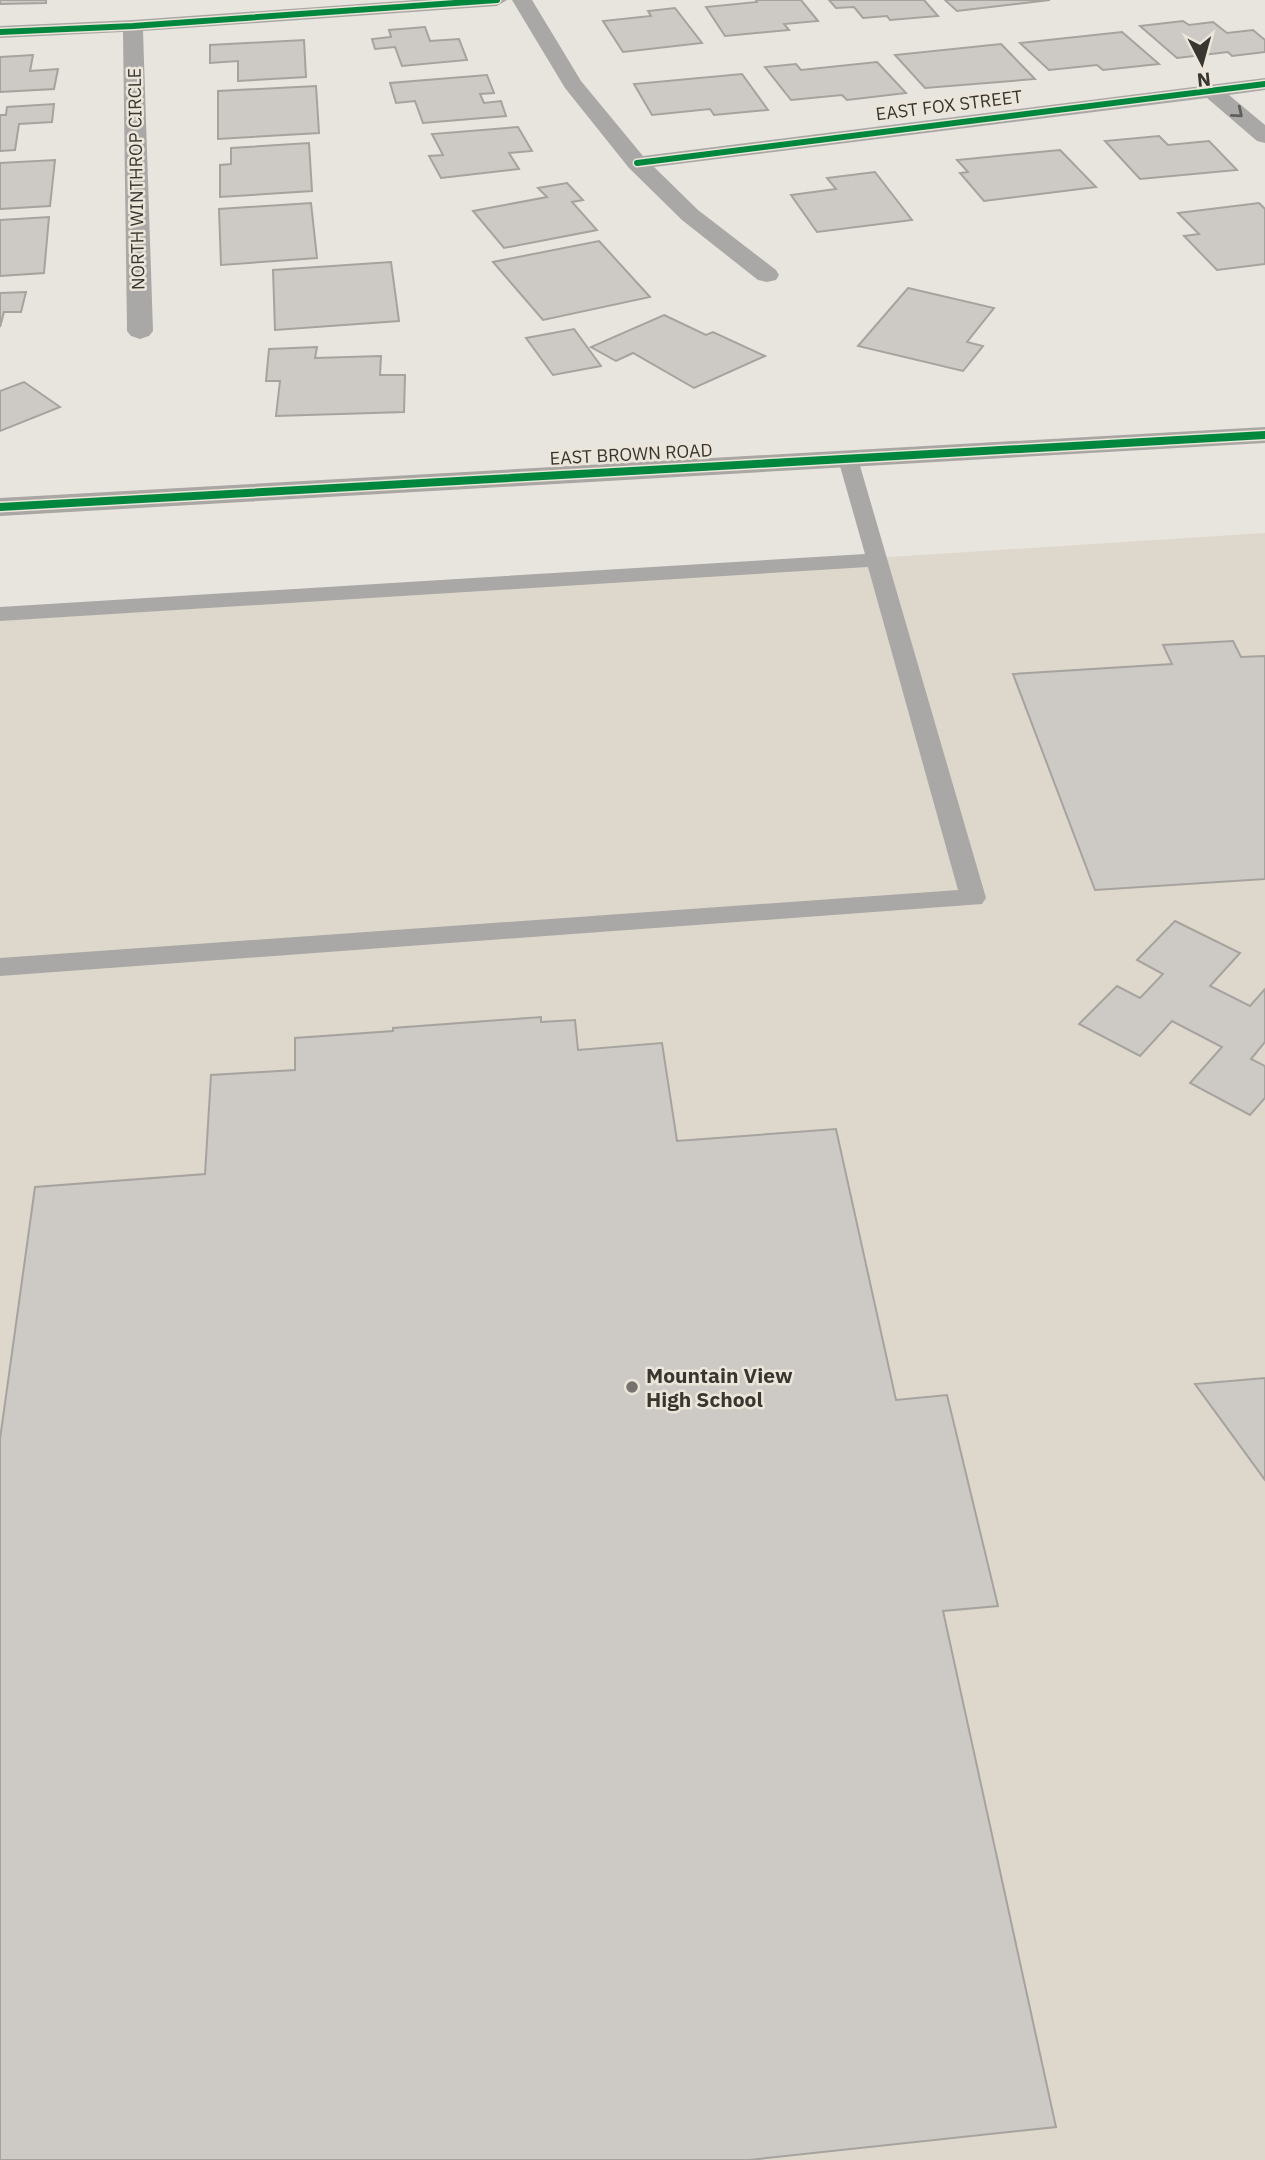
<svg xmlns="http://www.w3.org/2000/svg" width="1265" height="2160" font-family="'IBM Plex Sans',sans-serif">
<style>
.built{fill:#ded7cb}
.building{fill:#cdcac5;stroke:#a6a39f;stroke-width:2}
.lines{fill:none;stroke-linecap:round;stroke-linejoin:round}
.lane{fill:#aaa8a6;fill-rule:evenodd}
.street{fill:#aaa8a6;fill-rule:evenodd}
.secondary{fill:#a9a6a3;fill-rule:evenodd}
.cycleway-far1-casing{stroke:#ece5da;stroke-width:9}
.cycleway-casing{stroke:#ece5da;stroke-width:11}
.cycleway-far1{stroke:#00873e;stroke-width:6}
.cycleway{stroke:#00873e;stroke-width:8}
.oneway{stroke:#605e5a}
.poi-dot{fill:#76736e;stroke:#ece5da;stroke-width:2.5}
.labels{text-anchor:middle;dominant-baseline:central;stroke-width:5;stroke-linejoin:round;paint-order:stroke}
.far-street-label{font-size:18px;fill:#383631;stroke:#ece5da}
.poi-label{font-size:21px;font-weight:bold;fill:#383631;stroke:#ece5da;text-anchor:start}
</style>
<rect width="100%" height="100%" fill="#e8e4de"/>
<polygon class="built" points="1265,533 1265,2160 0,2160 0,614"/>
<g class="building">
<polygon points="0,0 46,0 46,3 0,4"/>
<polygon points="756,0 801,0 818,21 784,24 789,30 725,36 706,7 757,2"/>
<polygon points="829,0 924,0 938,16 890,20 887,16 863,18 854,7 836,8"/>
<polygon points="945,0 1050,0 957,11"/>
<polygon points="675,8 702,43 623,52 603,21 651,16 648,11"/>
<polygon points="1183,21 1189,25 1213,22 1227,33 1253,30 1265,40 1265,52 1232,56 1228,52 1177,58 1140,26"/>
<polygon points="425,27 430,41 459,39 467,60 402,66 395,47 375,49 372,39 391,37 389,30"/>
<polygon points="1122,32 1159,64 1103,70 1097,65 1049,70 1020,43"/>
<polygon points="304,40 306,77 238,81 238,61 210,63 210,45"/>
<polygon points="1001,44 1035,79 925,88 895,55"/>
<polygon points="33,55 30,71 58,69 54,89 0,92 0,57"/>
<polygon points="877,62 906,93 847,100 842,95 791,100 765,67 796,64 801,70"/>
<polygon points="742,74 768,110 714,115 710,109 652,115 634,84"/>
<polygon points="487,75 494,93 480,94 484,103 501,101 506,116 423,123 415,101 396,103 390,83"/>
<polygon points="316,86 319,133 218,139 218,91"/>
<polygon points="54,104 52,122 19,124 15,150 0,151 0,115 6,115 7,107"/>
<polygon points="518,127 532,151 509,153 519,169 441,178 429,156 443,155 432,134"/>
<polygon points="1159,136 1168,145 1209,141 1237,170 1140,179 1105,141"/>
<polygon points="309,143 312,191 220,197 220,165 231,164 231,148"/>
<polygon points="1060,150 1096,187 984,201 960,173 968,172 957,160"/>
<polygon points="55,160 50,206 0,209 0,163"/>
<polygon points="875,172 912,220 817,232 791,195 836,189 827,178"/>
<polygon points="567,183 583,200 572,202 597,230 504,248 473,211 547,197 538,188"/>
<polygon points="311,203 317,258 221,265 219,209"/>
<polygon points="1259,203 1265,209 1265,264 1217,270 1184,236 1199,234 1178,213"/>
<polygon points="49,217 44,273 0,276 0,220"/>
<polygon points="599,241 650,297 543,320 493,262"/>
<polygon points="391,262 399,321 275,330 273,270"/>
<polygon points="908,288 994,308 967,342 983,346 963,371 858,346"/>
<polygon points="26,292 21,312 4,312 0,327 0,293"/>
<polygon points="664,315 706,335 713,332 765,356 694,388 633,353 616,361 591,347"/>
<polygon points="574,329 601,366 553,375 526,338"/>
<polygon points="317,347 315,358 381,356 380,375 405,375 404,412 276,416 280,381 266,381 269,349"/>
<polygon points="24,382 60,407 0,431 0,391"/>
<polygon points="1233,641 1241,657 1265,656 1265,879 1095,890 1013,674 1172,664 1163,645"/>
<polygon points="1175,921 1240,953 1210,986 1250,1006 1265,989 1265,1042 1251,1059 1265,1066 1265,1098 1250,1115 1190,1083 1222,1047 1172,1021 1140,1056 1079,1024 1117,986 1140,998 1163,974 1137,960"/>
<polygon points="541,1017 541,1022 575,1020 578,1050 662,1043 677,1141 836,1129 896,1400 947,1395 998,1606 943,1611 1056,2127 749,2160 0,2160 0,1439 35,1187 205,1174 211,1075 295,1070 295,1038 393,1031 393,1028"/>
<polygon points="1265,1378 1265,1480 1195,1384"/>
</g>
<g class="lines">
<polygon class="lane" points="848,453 855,455 858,459 986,898 982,904 0,976 0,958 958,890 868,567 0,621 0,607 865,554 838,459 841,455"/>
<g class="street">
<polygon points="415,0 507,0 497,6 143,31 153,331 149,336 140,339 131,336 127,331 123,32 0,38 0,26 133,20"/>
<polygon points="512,0 532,0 581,81 643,156 1265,78 1265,90 1229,95 1265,125 1265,143 1257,141 1207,98 654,167 698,210 776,270 779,275 776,280 767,282 758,280 682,220 629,168 565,88"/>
</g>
<polygon class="secondary" points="1265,427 1265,443 0,516 0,498"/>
<defs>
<g id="cycleway-far1">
<polyline points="0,32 133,26 497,0"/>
<polyline points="637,163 1265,84"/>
</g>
<polyline id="cycleway" points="0,507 1265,435"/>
</defs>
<use href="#cycleway-far1" class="cycleway-far1-casing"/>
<use href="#cycleway" class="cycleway-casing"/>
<use href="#cycleway-far1" class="cycleway-far1"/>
<use href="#cycleway" class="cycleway"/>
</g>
<defs><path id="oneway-chevron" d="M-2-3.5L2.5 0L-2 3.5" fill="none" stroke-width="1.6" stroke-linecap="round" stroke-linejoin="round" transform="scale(1.75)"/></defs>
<use class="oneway" href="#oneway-chevron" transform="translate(1238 113) rotate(40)"/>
<circle class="poi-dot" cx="632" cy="1387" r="7"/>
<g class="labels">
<g class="far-street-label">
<text transform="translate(949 105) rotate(-7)">EAST FOX STREET</text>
<text transform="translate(136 179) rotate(-91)">NORTH WINTHROP CIRCLE</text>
<text transform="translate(631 454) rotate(-3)">EAST BROWN ROAD</text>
</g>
<g class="poi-label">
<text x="646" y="1375">Mountain View<tspan x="646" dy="24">High School</tspan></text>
</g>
</g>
<g transform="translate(1202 63) rotate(174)" stroke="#ece5da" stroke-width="5" paint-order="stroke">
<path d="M0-5L12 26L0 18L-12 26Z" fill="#383631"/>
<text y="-10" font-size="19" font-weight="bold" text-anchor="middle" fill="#383631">N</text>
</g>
</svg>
